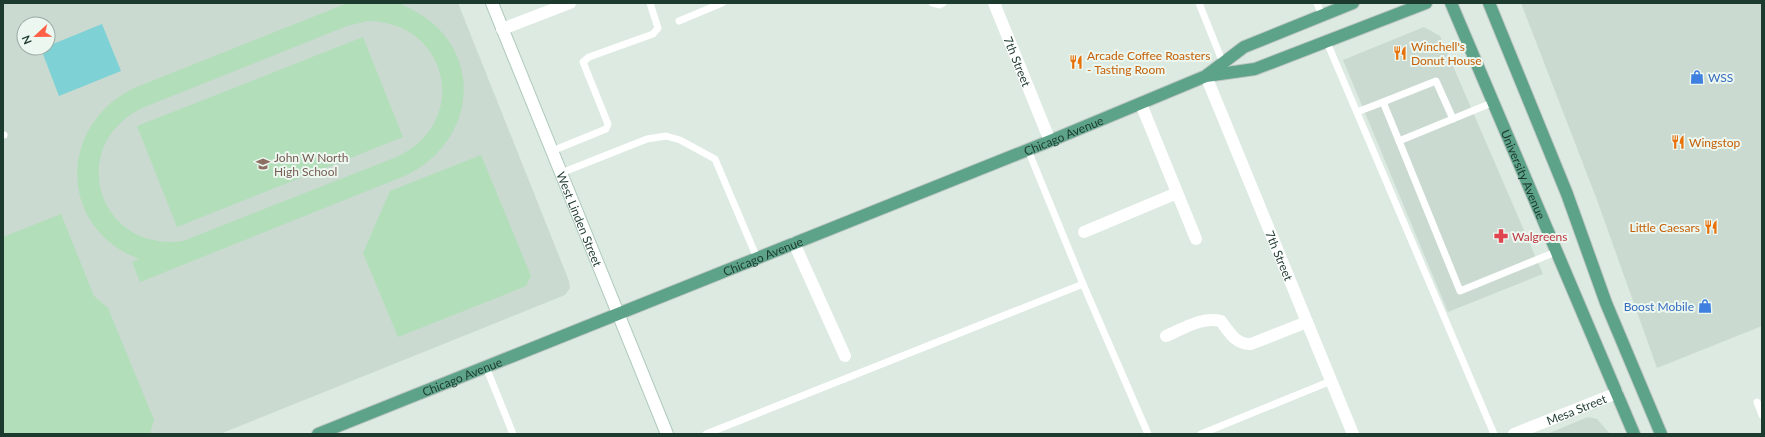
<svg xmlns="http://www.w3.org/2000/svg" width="1765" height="437" font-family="Lato,sans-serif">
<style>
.built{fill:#cadad1;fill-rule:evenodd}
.green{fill:#b2deb9;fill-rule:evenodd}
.water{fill:#7ed1d5}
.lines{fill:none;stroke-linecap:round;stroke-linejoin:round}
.secondary-casing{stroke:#afcbbd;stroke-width:14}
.primary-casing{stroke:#c0c8c5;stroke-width:14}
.lane{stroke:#fff;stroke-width:7}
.street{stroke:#fff;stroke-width:12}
.secondary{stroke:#fff;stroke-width:12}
.primary{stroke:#5da389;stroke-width:12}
.labels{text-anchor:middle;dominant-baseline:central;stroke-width:4;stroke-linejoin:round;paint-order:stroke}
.food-label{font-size:12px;fill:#c56008;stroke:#ecf7f0;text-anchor:start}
.street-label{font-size:12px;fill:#1d3a2f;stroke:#ecf7f0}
.shop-label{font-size:12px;fill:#366cbe;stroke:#ecf7f0;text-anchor:start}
.education-label{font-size:12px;fill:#785e54;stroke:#ecf7f0;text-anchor:start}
.health-label{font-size:12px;fill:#be3a42;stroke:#ecf7f0;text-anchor:start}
</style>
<rect width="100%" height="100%" fill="#dceae2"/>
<g class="built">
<path d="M3,3H458L569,281L570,288L565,295L220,434H3ZM24,24H48V48H24Z"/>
<polygon points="1521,3 1762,3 1762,326 1657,368 1597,200"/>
<polygon points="1424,27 1440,36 1543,274 1448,312 1343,60"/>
<polygon points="1588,417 1597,419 1610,434 1547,434"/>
</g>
<g class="green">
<path d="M348,3H405L402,5C483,37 484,136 407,175L140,282L132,262L139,259C58,228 57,126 134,88ZM368,21C448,22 471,120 399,156L183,241C98,253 65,146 142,108L347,26Z"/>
<polygon points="363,37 403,137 177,227 137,126"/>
<polygon points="481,155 531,276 526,286 398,337 363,253 390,191"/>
<polygon points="61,214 94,296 108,308 154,420 150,434 3,434 3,237"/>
</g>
<polygon class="water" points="102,24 121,71 59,96 41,49 48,48 48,46"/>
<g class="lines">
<defs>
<g id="secondary">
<path id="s4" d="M492,3L667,434"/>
</g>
<g id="primary">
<path id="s5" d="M1451,3L1634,434"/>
<polyline points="1489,3 1567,194 1606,303 1661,434"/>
<polyline points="1207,75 1244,47 1353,3"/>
<path id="s6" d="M318,434L1050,141L1206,76L1255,69L1426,3"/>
</g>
</defs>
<use href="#secondary" class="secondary-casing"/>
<use href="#primary" class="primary-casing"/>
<g class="lane">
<polyline points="932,3 939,5 943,3"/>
<polyline points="1199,3 1223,63"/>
<polyline points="1317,3 1322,16"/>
<polyline points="679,21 722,3"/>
<polyline points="1326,40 1494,434"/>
<polyline points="1383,102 1436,81 1453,119"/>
<polyline points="1494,102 1399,141 1460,291 1558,251"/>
<polyline points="1357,112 1383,102 1399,141"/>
<polyline points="3,135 4,135"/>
<polyline points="1028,150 1083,284 1148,434"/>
<polyline points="552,151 606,129 608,124 583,62 589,57 653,34 658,28 650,3"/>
<polyline points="561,173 647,139 666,136 680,140 715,159 757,258"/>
<polyline points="486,367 513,434"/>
<polyline points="1757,402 1762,415"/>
<polyline points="706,434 1083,284"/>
<polyline points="1201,434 1331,381"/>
</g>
<g class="street">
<path id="s1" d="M994,3L1050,141"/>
<polyline points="502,29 570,3"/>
<path id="s2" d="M1206,76L1353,434"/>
<polyline points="1141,104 1196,239"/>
<polyline points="1084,232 1177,193"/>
<polyline points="794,243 845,356"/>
<path d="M1166,336C1183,329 1202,316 1221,321C1229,332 1236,345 1251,344L1307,322"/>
<path id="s3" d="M1514,434L1617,393"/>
</g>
<use href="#secondary" class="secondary"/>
<use href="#primary" class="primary"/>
</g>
<defs>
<symbol id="restaurant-bare" viewBox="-9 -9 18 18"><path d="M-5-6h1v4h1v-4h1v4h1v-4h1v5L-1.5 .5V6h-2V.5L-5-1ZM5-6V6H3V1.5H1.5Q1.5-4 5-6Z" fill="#e8710a" stroke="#ecf7f0" stroke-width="2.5" paint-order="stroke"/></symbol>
<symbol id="shop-bare" viewBox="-9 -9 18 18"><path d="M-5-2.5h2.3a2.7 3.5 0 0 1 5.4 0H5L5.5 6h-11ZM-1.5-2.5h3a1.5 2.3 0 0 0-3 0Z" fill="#3f7fe0" stroke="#ecf7f0" stroke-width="2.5" paint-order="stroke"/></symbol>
<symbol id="school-bare" viewBox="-9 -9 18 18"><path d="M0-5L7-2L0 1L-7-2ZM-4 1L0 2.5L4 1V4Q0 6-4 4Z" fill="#8d6e63" stroke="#ecf7f0" stroke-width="2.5" paint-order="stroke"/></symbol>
<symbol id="pharmacy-bare" viewBox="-9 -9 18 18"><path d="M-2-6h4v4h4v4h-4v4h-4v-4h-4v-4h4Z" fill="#e0444e" stroke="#ecf7f0" stroke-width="2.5" paint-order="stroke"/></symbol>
</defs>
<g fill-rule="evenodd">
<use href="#restaurant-bare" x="1390" y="43" width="20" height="20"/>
<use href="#restaurant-bare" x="1066" y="52" width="20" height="20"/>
<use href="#shop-bare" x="1687" y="67" width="20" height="20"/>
<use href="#restaurant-bare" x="1668" y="132" width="20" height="20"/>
<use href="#school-bare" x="253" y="154" width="20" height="20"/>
<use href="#restaurant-bare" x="1701" y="217" width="20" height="20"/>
<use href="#pharmacy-bare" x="1491" y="226" width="20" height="20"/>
<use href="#shop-bare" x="1695" y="296" width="20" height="20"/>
</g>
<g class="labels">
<g class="food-label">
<text x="1411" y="46">Winchell's<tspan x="1411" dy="14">Donut House</tspan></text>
<text x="1087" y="55">Arcade Coffee Roasters<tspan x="1087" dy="14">- Tasting Room</tspan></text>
<text x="1689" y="142">Wingstop</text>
<text x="1700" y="227" text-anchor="end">Little Caesars</text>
</g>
<g class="street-label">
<text stroke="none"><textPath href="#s1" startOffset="63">7th Street</textPath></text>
<text stroke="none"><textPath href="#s6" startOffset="803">Chicago Avenue</textPath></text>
<text stroke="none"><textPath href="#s5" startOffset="186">University Avenue</textPath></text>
<text stroke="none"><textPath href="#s4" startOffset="233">West Linden Street</textPath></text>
<text stroke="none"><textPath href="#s2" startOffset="194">7th Street</textPath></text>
<text stroke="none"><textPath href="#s6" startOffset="479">Chicago Avenue</textPath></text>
<text stroke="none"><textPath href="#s6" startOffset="155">Chicago Avenue</textPath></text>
<text stroke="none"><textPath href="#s3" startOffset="67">Mesa Street</textPath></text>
</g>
<g class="shop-label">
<text x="1708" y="77">WSS</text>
<text x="1694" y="306" text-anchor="end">Boost Mobile</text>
</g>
<g class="education-label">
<text x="274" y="157">John W North<tspan x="274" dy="14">High School</tspan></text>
</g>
<g class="health-label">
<text x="1512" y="236">Walgreens</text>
</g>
</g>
<rect width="1765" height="437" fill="none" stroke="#1d3a2f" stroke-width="8"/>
<g transform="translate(36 36) rotate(248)"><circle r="19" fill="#ecf7f0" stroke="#99aba3"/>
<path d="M0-3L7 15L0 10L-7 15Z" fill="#fd5f47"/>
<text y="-6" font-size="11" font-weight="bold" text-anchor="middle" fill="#1d3a2f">N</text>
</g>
</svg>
